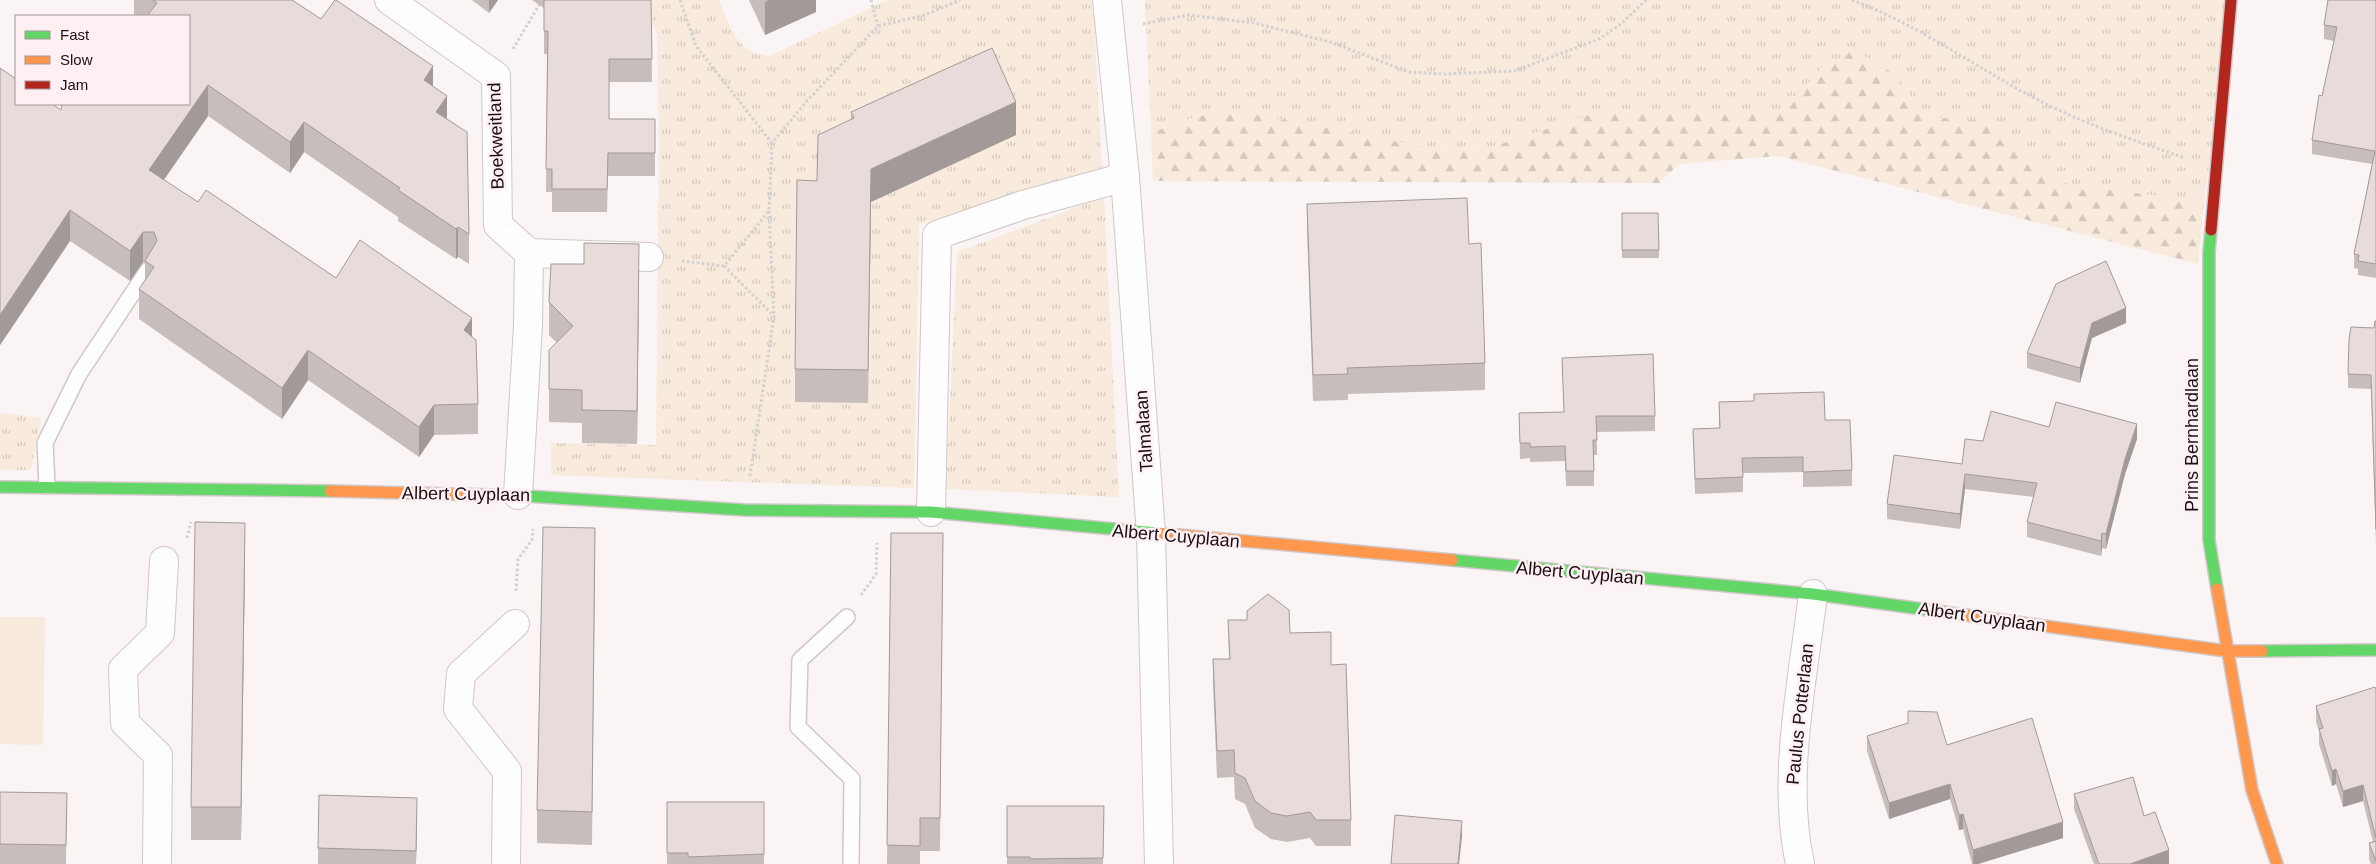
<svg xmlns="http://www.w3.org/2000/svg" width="2376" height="864" font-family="Arial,sans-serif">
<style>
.grass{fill:url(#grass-tufts)}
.forest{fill:url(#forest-firs)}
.pitch{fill:#f8eadc}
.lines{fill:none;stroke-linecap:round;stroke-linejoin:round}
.lane-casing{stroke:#d0c7c8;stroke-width:18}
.street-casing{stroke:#d0c7c8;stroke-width:30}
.fast-casing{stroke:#d0c7c8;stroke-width:14}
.slow-casing{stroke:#d0c7c8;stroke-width:14}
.jam-casing{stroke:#d0c7c8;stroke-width:14}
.path{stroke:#d2d0d0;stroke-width:3;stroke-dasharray:2.5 2.5;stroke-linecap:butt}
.lane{stroke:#fefdfd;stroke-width:15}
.street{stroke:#fefdfd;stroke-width:28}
.fast{stroke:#63d668;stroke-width:11}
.slow{stroke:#ff974d;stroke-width:11}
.jam{stroke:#b3261e;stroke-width:11}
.wall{fill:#c7bdbb}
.shaded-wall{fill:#a29a98}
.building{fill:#e7dcd9;stroke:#a29a98}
.labels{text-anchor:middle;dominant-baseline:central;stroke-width:5;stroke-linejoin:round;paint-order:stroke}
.street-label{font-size:18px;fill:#1a0f11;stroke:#fef0f2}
</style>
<defs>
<pattern id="grass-tufts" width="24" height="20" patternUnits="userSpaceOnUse" patternTransform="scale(1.25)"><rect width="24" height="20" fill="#f8eadc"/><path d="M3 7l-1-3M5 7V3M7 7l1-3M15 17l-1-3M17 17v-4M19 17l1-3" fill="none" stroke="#d4c8bc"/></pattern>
<pattern id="forest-firs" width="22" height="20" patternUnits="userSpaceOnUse" patternTransform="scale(1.25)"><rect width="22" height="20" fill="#f8eadc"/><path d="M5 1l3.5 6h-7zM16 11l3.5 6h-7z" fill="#d4c8bc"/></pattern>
</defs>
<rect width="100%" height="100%" fill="#faf4f4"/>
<g class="grass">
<path d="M640,0H719C730,25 737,55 770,56L887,0H1093L1102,167L919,224L914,488L551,475V443L656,445L659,150L657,33Z"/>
<path d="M1145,0H2232L2204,202L2068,184L2042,167L1988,121L1921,117C1900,74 1895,71 1853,51L1822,67L1787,110L1742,115L1602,111L1492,147L1435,149L1197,116L1151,133Z"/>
<polygon points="1104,197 1119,497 946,489 957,252"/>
<polygon points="0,413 41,418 31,470 0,470"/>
</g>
<path class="forest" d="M1853,51C1895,71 1900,74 1921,117L1988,121L2042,167L2068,184L2204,202L2198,264L1778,156L1679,164L1659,183L1153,181L1151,133L1197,116L1253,114L1435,149L1492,147L1602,111L1742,115L1787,110L1822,67Z"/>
<polygon class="pitch" points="0,617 45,617 43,745 0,744"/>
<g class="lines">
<defs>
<g id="lane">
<polyline points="47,486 45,443 79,374 148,270"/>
<polyline points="847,617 800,660 798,727 852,779 851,864"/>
</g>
<g id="street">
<polyline points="389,0 496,76 498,225 529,253 649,257"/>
<polyline points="1107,0 1125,177 1151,534 1159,864"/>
<polyline points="518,495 528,326 529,253"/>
<polyline points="931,512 937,235 1023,205 1125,177"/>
<polyline points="157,864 158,755 125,723 123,669 160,633 164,561"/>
<polyline points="506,864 507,771 458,709 461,674 515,624"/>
<path d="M1800,864C1781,778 1803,680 1813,594"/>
</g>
<g id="fast">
<polyline points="2211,230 2209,252 2209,540 2217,589"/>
<polyline points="0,487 330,491"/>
<polyline points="526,496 745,510 931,512 1157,533"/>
<polyline points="1452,560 1813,594 1965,615"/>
<polyline points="2262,651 2376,650"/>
</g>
<g id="slow">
<polyline points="330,491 526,496"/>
<polyline points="1157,533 1452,560"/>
<polyline points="2217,589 2252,790 2277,864"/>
<polyline points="1965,615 2226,651 2262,651"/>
</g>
<polyline id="jam" points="2211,230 2231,0"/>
</defs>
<use href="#lane" class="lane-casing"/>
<use href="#street" class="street-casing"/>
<use href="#fast" class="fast-casing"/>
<use href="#slow" class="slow-casing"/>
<use href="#jam" class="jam-casing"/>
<g class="path">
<polyline points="680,0 696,46 772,143"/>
<polyline points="871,0 878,26"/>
<path d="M1852,0C1922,26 1983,73 2050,106C2093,127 2139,142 2185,158"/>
<polyline points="1143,24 1189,15 1254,23 1330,42 1409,72 1444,74 1514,71 1599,39 1621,24 1646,0"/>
<polyline points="513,49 542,0"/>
<polyline points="769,211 774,315"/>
<polyline points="682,261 724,266"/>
<polyline points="750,476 774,316 724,266 769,211 772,143 807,101 878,26 925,15 960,0"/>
<polyline points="187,538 191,522"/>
<polyline points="516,591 518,559 532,540 533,529"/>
<polyline points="861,595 876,574 877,543"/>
</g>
<use href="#lane" class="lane"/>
<use href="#street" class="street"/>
<use href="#fast" class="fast"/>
<use href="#slow" class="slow"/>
<use href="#jam" class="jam"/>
</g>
<g class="wall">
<polygon points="134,0 292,0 321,19 433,86 447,119 469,234 469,264 458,257 456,259 398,221 398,217 304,152 290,173 208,116 164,180 198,202 336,278 472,336 478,404 478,434 434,435 419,457 308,380 282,419 139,319 139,289 145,280 145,262 143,262 130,281 70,241 0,345 0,68 61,110 189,104 189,16 134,16"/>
<polygon points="472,0 498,0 489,13"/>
<polygon points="532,0 651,0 652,82 609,82 609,119 655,119 655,176 608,176 607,212 552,212 552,192 546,192 547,54 544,54 544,8"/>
<polygon points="749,0 816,0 816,12 765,35"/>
<polygon points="2376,0 2376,278 2358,275 2358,269 2354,268 2354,254 2372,164 2312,154 2312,140 2322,96 2334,41 2324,39 2324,25"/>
<polygon points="851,112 1016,135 871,202 868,403 795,402 795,369 817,181 851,120"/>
<polygon points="1307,204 1469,244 1485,363 1485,390 1348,394 1348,400 1313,401 1307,230"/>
<polygon points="1622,213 1658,213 1659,258 1622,258"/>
<polygon points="639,278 637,444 582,443 582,423 549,422 549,389 557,343 549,335 549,302"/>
<polygon points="2376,321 2376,544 2371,389 2348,388 2348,374 2374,328"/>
<polygon points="2126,323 2092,338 2080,383 2027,368 2027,353"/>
<polygon points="1562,358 1655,416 1655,431 1597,432 1597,455 1594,455 1594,486 1566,486 1565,461 1530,462 1530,458 1520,459 1519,413 1564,412"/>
<polygon points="1719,402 1825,420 1852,470 1852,486 1803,487 1803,472 1743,473 1743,492 1695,494 1693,429 1719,429"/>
<polygon points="2049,427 2137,439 2125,474 2106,549 2102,548 2101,556 2027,537 2027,522 2034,497 1965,489 1960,529 1887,519 1887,504 1962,464 1983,441"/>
<polygon points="891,533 943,533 940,851 920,851 920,864 887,864"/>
<polygon points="245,556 241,840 191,840 191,807"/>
<polygon points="595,561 592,845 537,843 537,810"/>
<polygon points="1228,620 1290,633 1331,665 1351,820 1351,846 1316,846 1310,838 1287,842 1271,839 1255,828 1245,804 1235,799 1234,777 1217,778 1213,685 1213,659 1229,659"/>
<polygon points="2376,689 2376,864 2371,864 2369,859 2369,843 2373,842 2363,801 2343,807 2336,784 2332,786 2319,744 2319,731 2316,722 2316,706"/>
<polygon points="1867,736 1947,745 2063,838 1978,864 1972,864 1963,829 1959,830 1950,799 1889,819 1867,751"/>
<polygon points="0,792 67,793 66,864 0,864"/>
<polygon points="2074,794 2144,816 2169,864 2094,864 2074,809"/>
<rect x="667" y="802" width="97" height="62"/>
<polygon points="1007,806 1104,806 1103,864 1007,864"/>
<polygon points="417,831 416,864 318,864 318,848"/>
</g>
<g class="shaded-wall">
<polygon points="489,0 498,0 489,13"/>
<polygon points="769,0 816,0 816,12 765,35 765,2"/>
<polygon points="433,66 433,97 424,80"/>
<polygon points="208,85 208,116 149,201 149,170"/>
<polygon points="447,96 447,126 436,112"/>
<polygon points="1016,102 1016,135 871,202 868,403 871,169"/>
<polygon points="304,122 304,152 290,173 290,142"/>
<polygon points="70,210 70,241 0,345 0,315"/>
<polygon points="458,227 458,257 456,259 456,229"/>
<polygon points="143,232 143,262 130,281 130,251"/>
<polygon points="639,244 639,278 637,444 637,411"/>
<polygon points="2126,308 2126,323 2092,338 2080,383 2080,368 2092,323"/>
<polygon points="472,318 472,348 464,330"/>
<polygon points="308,350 308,380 282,419 282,388"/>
<polygon points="434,405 434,435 419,457 419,427"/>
<polygon points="2137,424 2137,439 2125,474 2106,549 2106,534 2125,459"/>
<polygon points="1965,474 1965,489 1960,529 1960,514"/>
<polygon points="245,523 245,556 241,840 241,807"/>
<polygon points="2102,533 2102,548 2101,556 2101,541"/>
<polygon points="2336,769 2336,784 2332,786 2332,771"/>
<polygon points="1950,784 1950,799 1889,819 1889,803"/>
<polygon points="2363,785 2363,801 2343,807 2343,791"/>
<polygon points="417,798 417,831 416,864"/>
<polygon points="1963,814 1963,829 1959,830 1959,815"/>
<polygon points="1462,821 1462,837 1459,864 1458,864"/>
<polygon points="2063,822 2063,838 1978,864 1973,864 1973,850"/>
<polygon points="2169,850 2169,864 2130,864"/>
</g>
<g class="building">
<polygon points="153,0 292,0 321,19 335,0 336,0 433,66 424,80 447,96 436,112 467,132 469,234 458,227 456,229 398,190 400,188 304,122 290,142 208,85 149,170 198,202 206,190 336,278 360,240 472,318 464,330 476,340 478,404 434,405 419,427 308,350 282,388 139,289 154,267 145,261 157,241 154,232 143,232 130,251 70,210 0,315 0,68 16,79 16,104 52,104 61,110 62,104 189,104 189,16 147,16 157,3"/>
<polygon points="544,0 651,0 652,59 609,59 609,119 655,119 655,153 608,153 607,189 552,189 552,169 546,169 548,31 544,31"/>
<polygon points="2328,0 2376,0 2376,264 2358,261 2359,255 2354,254 2375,151 2312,140 2319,95 2322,96 2337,27 2324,25"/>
<polygon points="992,48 1016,102 871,169 868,370 795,369 797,180 817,181 818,135 854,118 851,112"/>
<polygon points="1467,198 1469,244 1481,243 1485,363 1347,368 1348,374 1313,375 1307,204"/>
<polygon points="1622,213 1658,213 1659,250 1622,250"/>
<polygon points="584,243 639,244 637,411 582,410 582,390 549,389 549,350 573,326 549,302 551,264 584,264"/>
<polygon points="2106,261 2126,308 2092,323 2080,368 2027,353 2056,284"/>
<polygon points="2375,321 2376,321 2376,529 2371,375 2348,374 2349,339 2351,327 2374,328"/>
<polygon points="1653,354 1655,416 1596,416 1597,440 1593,440 1594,471 1566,471 1565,446 1530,447 1530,443 1520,443 1519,413 1564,412 1562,358"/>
<polygon points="1824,392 1825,420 1850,420 1852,470 1803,472 1803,457 1742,458 1743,477 1695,479 1693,429 1720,428 1719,402 1754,401 1754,394"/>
<polygon points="2056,402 2137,424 2125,459 2106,534 2102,533 2101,541 2027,522 2037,483 1965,474 1960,514 1887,504 1894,455 1962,464 1965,439 1983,441 1991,411 2049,427"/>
<polygon points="195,522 245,523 241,807 191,807"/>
<polygon points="543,527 595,528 592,812 537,810"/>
<polygon points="891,533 943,533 940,818 920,818 920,846 887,845"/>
<polygon points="1268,594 1289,610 1290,633 1331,632 1331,665 1346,664 1351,820 1316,820 1310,812 1287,816 1271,813 1255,801 1245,778 1235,773 1234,750 1217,751 1213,659 1230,659 1228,620 1247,620 1247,611"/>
<polygon points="2375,687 2376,689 2376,838 2363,785 2343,791 2336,769 2332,771 2319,729 2323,728 2316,706"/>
<polygon points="1908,711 1937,712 1947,745 2032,718 2063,822 1973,850 1963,814 1959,815 1950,784 1889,803 1867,736 1908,723"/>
<polygon points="2133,777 2144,816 2155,812 2169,850 2130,864 2099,864 2074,794"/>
<polygon points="0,792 67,793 66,845 0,844"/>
<polygon points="319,795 417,798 416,851 318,848"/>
<polygon points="667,802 764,802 764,854 688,857 688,853 667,853"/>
<polygon points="1007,806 1104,806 1103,858 1030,859 1030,857 1007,857"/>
<polygon points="1395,815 1462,821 1458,864 1391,864"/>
<polygon points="2376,841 2376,861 2369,843"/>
</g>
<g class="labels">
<g class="street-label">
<text transform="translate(496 136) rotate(-92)">Boekweitland</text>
<text transform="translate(1144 431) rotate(-94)">Talmalaan</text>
<text transform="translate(2192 435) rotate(-90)">Prins Bernhardlaan</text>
<text transform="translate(466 494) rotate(1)">Albert Cuyplaan</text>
<text transform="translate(1176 536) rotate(5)">Albert Cuyplaan</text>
<text transform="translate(1580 573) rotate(5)">Albert Cuyplaan</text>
<text transform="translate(1982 617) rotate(8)">Albert Cuyplaan</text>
<text transform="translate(1800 714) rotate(-84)">Paulus Potterlaan</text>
</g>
</g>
<rect x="15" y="15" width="175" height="90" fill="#fef0f2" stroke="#a39698"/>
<rect x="25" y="31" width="25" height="8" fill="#63d668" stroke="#a39698"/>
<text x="60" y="40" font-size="15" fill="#1a0f11">Fast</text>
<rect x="25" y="56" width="25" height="8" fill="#ff974d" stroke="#a39698"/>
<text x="60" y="65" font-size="15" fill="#1a0f11">Slow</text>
<rect x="25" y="81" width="25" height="8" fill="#b3261e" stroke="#a39698"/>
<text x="60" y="90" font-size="15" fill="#1a0f11">Jam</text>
</svg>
